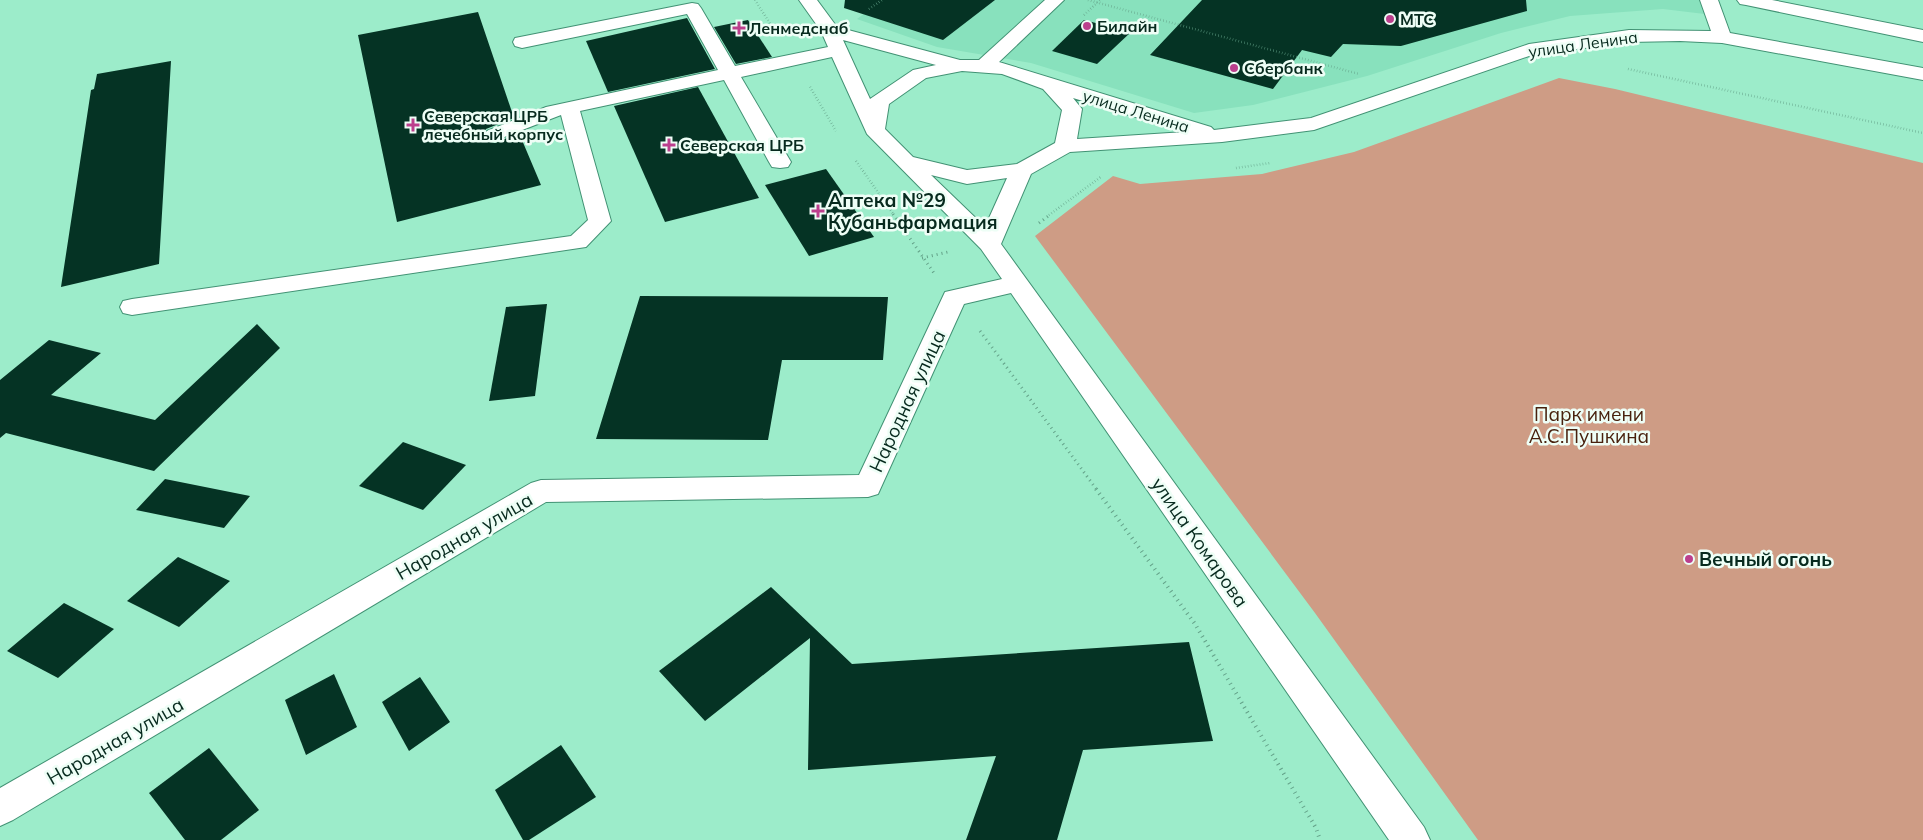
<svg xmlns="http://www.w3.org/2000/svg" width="1923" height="840" font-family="Mulish,sans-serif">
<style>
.built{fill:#88e1bd}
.green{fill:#ce9c85}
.building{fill:#053324}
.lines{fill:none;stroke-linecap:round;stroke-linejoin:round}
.minor-casing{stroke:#429274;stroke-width:2}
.path-far2{stroke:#64a289;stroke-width:2.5;stroke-dasharray:0.5 2.5;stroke-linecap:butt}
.path-far1{stroke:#64a289;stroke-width:3;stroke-dasharray:1 4;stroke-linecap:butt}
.path{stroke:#64a289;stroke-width:4;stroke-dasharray:1 4.5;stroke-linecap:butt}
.minor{fill:#fff;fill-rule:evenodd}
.poi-dot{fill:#bc3f8d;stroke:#eefef6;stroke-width:2}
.labels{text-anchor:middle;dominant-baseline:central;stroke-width:5;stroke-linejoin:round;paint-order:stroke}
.far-poi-label{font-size:16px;font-weight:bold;fill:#072a1e;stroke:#eefef6;text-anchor:start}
.far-street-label{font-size:16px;fill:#072a1e;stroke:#eefef6}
.poi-label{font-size:19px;font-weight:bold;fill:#072a1e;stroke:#eefef6;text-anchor:start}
.street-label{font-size:19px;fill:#072a1e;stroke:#eefef6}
.park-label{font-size:19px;fill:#48210d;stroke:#eefef6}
</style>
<rect width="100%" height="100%" fill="#9cecca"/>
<polygon class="built" points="882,0 1709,0 1713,15 1663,9 1570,16 1501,33 1367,76 1253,105 1194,113 1031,63 937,47 857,19"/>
<polygon class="green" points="1559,78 1615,89 1923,163 1923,840 1478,840 1315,613 1035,236 1113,176 1140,184 1262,174 1354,152"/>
<g class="building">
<polygon points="845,0 995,0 943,40 844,8"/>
<polygon points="1202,0 1526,0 1527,11 1401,46 1343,44 1331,57 1302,50 1273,89 1150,55"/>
<polygon points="478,12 514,118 486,129 482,136 486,141 495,143 519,133 541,185 397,222 358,35"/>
<polygon points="687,18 715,69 608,92 586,41"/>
<polygon points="748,20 772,57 736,64 714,27"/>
<polygon points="1084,20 1131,32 1097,64 1052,51"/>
<polygon points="171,61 159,264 61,287 91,90 94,89 97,74"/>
<polygon points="698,87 759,198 665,222 614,106"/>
<polygon points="826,169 874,237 809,256 765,185"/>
<polygon points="640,296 888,297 883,360 782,360 768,440 596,439"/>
<polygon points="547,304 535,396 489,401 506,307"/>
<polygon points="257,324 280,348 154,471 6,433 0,438 0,380 49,340 101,353 51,395 155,420"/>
<polygon points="403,442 466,465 423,510 359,486"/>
<polygon points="165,479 250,496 224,528 136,510"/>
<polygon points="178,557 230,581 179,627 127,601"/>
<polygon points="771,587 852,664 1189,642 1213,741 1083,750 1057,840 966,840 996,756 808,770 810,638 705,721 659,671"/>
<polygon points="64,603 114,629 58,678 7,651"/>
<polygon points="334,674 357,727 306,755 285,700"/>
<polygon points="420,677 450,722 409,751 382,702"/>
<polygon points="561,745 596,797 529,840 523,840 495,790"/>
<polygon points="209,748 259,810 221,840 185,840 149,793"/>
</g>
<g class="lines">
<defs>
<g id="minor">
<path d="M799,0H817L837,27L960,60H979L1045,0H1064L999,62L1211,127L1214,130L1311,118L1529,44L1629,30L1711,31L1700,0H1718L1730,33L1923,68V80L1722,43L1680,41L1629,42L1532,55L1314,130L1222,142L1070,152L1031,174L1001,244L1424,827L1430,840H1389L1011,293L964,304L878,494L868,497L546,502L13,820L0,826V788L531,483L541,480L859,475L945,292L1002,279L981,249L867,134L832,57L741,77L791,162L788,167L780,168L772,167L769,162L724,80L580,111L611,221L586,247L132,315L123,313L120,307L123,301L132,299L571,236L588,220L561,115L494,141L487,139L484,135L487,131L546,107L718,70L687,14L522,48L515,46L513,42L515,38L692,3L698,4L701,8L735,66L828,47L821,31ZM843,40L936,65L913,70L870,99ZM962,71L1002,74L1043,89L1062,110L1055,143L1017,164L967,170L913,157L885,129L889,104L926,78ZM1073,98L1185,132L1077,139L1082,109ZM931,175L967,184L1007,178L985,227Z"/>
<polygon points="1737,0 1772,0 1923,30 1923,42 1746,5 1740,4"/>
</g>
</defs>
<use href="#minor" class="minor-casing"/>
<g class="path-far2">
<polyline points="755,0 776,33"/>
<polyline points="1088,0 1359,74"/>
<polyline points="869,9 882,0"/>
<polyline points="1084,15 1100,0"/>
<polyline points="1628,69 1923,133"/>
<polyline points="810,87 836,131"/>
<polyline points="856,161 894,215"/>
<polyline points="1236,168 1270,163"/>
<polyline points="1049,215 1102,176"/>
</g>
<g class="path-far1">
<polyline points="893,214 934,273"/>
<polyline points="1039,223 1051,214"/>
<polyline points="922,258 948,252"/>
<polyline points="980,331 1097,490"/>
</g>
<polyline class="path" points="1096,489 1195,624 1316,828 1320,840"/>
<use href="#minor" class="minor"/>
</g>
<g class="poi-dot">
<circle cx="1390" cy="19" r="5"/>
<circle cx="1087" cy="26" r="5"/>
<path d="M736.5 20.5h5v5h5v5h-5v5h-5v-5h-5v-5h5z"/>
<circle cx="1234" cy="68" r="5"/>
<path d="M410.5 117.5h5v5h5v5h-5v5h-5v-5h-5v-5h5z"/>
<path d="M666.5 137.5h5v5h5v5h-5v5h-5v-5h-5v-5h5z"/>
<path d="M815.5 203.5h5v5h5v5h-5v5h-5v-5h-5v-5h5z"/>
<circle cx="1689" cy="559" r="5"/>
</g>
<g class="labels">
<g class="far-poi-label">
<text x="1400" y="19">МТС</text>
<text x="1097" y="26">Билайн</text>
<text x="749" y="28">Ленмедснаб</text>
<text x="1244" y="68">Сбербанк</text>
<text x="424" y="116">Северская ЦРБ<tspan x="424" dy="18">лечебный корпус</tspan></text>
<text x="680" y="145">Северская ЦРБ</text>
</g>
<g class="far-street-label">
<text transform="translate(1583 44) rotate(-8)">улица Ленина</text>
<text transform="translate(1136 111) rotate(17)">улица Ленина</text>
</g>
<g class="poi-label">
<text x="828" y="200">Аптека №29<tspan x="828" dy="22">Кубаньфармация</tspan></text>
<text x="1699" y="559">Вечный огонь</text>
</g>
<g class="street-label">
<text transform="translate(907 401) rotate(-65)">Народная улица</text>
<text transform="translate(464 536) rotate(-30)">Народная улица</text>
<text transform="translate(1200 542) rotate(55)">улица Комарова</text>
<text transform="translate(115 741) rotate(-30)">Народная улица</text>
</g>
<g class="park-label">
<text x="1589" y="414">Парк имени<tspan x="1589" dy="22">А.С.Пушкина</tspan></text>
</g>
</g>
</svg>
